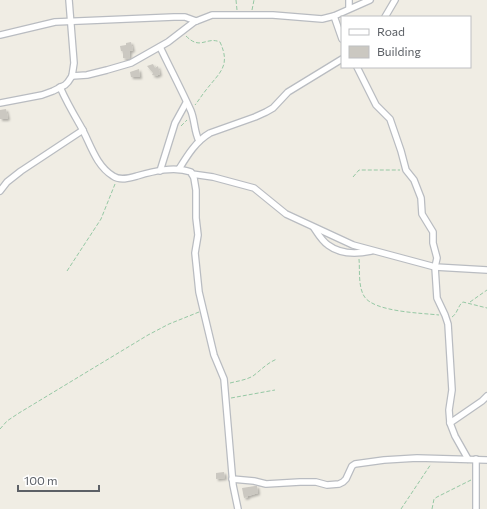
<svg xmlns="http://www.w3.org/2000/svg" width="487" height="509" font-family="Commissioner,sans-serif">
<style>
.building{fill:#cbc8c1;filter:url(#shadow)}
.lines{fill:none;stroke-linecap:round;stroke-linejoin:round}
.minor-casing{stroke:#b9bcc1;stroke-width:8}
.path{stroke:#96c8a4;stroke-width:1;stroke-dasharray:4 2;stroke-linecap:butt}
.minor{stroke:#fff;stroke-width:5.5}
</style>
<defs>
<filter id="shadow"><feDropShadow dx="2" dy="2" stdDeviation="1" flood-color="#0004"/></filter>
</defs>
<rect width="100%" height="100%" fill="#f0ede4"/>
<g class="building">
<polygon points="131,42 133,50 130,51 129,59 123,58 123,51 121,51 120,46 126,45 126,43"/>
<polygon points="153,64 155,68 158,66 160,74 156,76 152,75 153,73 147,66"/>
<polygon points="139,69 140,77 131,77 130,72"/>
<polygon points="6,109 8,118 6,119 0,119 0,110"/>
<polygon points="224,472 225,478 216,479 216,473"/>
<polygon points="255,486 257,486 258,493 248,496 248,497 244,498 242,488"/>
</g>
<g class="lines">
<defs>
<g id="minor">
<polyline points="349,0 349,8"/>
<polyline points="334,16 342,39"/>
<polyline points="385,17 395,0"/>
<polyline points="0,35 55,22 174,17 185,17 196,21"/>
<path d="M160,47C170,68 181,89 191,111C195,121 194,131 199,141"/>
<polyline points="357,67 376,105 390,119 401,151 406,170 414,180 421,198 422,214 433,232 433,243 437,258 435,267 437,298 445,315 448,324 452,390 449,410 450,423 455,436 468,459"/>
<polyline points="72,76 87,75 107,70 131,63 168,42 194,22 212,15 273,15 322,19 334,16 370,0"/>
<path d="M60,87C66,101 73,113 80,125C90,142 95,165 113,176C120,181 130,178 137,176C154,171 174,166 191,172L194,178L196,190V218L198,235L195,253L199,292L214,355L224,379L233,485L238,509"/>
<polyline points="0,103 42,95 53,91 65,85 68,82 72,76 74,63 69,0"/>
<path d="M179,169C187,156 196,141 210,133L255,117L266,112L273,108L288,92L342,59"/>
<polyline points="160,171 175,123 186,103"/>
<polyline points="192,174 213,177 254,188 286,214 353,245 435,267 487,270"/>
<polyline points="0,191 7,182 21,171 83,130"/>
<path d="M314,228C318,234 322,241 328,245C340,254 357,254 371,251"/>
<polyline points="450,423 482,401 487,396"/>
<polyline points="232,479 254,481 266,484 300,482 316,482 327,485 339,484 343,482 346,479 352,466 355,464 384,460 417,458 487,460"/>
<polyline points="476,509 476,459"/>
</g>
</defs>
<use href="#minor" class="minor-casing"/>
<g class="path">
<polyline points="236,0 237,10"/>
<polyline points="252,10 254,0"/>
<path d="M186,36C201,51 206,36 220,42C231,66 220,72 206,90C202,95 199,100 195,105"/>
<polyline points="181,126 187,120"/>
<polyline points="353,177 359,170 400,170"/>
<path d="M359,259C360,270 358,286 364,296C373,312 422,313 439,315"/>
<polyline points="67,271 101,219 115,184"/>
<polyline points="470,302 487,290"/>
<path d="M452,317C458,313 458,305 463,302L487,308"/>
<path d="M230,383C238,381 246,380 253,376C261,370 267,363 277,359"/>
<polyline points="231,398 275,390"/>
<polyline points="0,429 7,421 19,413 148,335 169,324 199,312"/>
<polyline points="401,509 431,464"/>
<polyline points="432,509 434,499 437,497 471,480"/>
</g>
<use href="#minor" class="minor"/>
</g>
<rect x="341" y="16" width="130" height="52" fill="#ffffff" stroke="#bebfc2"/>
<rect x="349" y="29" width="20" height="6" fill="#ffffff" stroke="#bebfc2"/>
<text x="377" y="36" font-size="12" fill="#5c6066">Road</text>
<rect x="349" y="46" width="20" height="12" fill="#cbc8c1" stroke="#bebfc2"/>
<text x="377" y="56" font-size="12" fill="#5c6066">Building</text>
<path d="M18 485v6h81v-6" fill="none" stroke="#5c6066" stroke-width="2"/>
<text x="24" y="485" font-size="12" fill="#5c6066" stroke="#ffffff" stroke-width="3" paint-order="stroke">100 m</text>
</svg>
